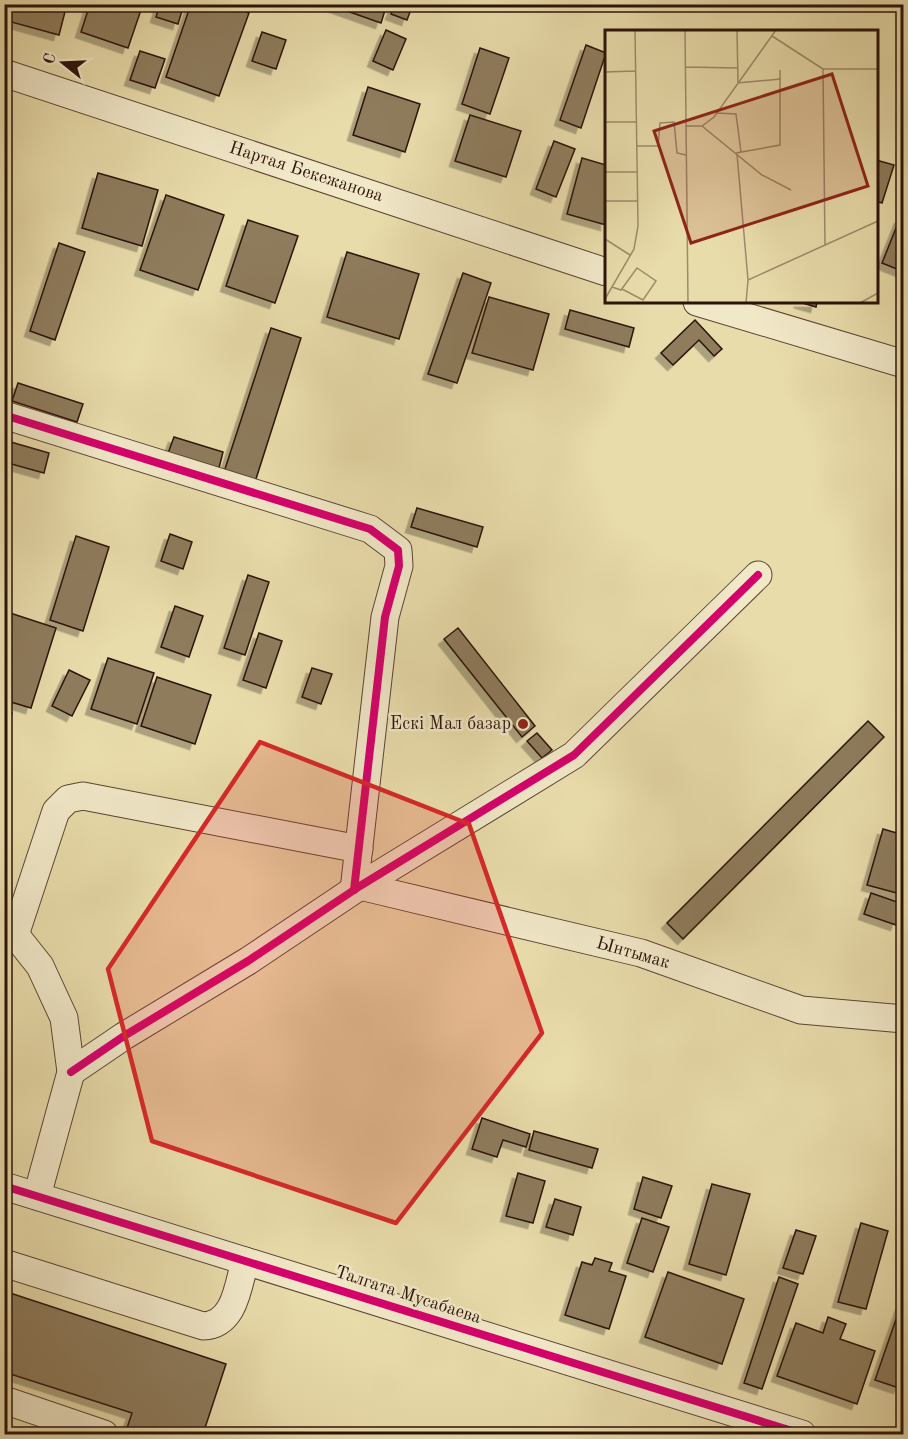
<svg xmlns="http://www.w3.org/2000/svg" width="908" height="1439" font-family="'Old Standard TT',serif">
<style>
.building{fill:#8e7c5d;stroke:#2b1309;stroke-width:1.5;filter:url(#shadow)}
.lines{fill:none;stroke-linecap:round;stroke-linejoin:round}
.minor-casing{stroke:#5a4532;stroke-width:29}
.minor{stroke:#f1e8c8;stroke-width:27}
.cycleway-casing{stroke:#f1e8c8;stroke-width:11}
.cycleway{stroke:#d6006c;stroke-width:8}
.marked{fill:#d62828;fill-opacity:0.2;stroke:#d62828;stroke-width:4.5;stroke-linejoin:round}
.poi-dot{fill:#8f2418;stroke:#f1e8c8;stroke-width:2}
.labels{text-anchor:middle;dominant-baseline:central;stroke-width:5;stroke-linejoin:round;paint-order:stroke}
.street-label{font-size:18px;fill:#2b1309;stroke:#f1e8c8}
.poi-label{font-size:18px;fill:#2b1309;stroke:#f1e8c8;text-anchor:end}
.inset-road{fill:none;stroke:#9d8c6a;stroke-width:1.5}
.view{fill:#8f2418;fill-opacity:0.15;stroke:#8f2418;stroke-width:3}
.inset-edge{fill:none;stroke:#2b1309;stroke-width:3}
</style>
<defs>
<filter id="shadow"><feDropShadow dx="-5.5" dy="5.5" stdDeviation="0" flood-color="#0004"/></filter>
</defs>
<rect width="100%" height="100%" fill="#e9dcab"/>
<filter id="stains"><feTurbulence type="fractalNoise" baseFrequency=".00333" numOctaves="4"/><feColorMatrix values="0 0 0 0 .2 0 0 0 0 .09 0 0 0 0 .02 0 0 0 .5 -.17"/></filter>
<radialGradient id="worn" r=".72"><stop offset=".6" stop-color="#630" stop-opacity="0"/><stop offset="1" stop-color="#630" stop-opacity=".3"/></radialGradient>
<g class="building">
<polygon points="4,4 67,4 59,35 4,20"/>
<polygon points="90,4 143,4 128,48 81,32"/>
<polygon points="160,4 184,4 178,24 156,17"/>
<polygon points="191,4 226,4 249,13 219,96 166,77"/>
<polygon points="327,4 387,4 381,23"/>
<polygon points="395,4 413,4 407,20 391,14"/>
<polygon points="386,30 406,39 393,70 373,61"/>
<polygon points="262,32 286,40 276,69 252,61"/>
<polygon points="586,45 606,53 581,128 560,120"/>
<polygon points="480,48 509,58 490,114 462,104"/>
<polygon points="140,51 165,59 155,88 130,80"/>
<polygon points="368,87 420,104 405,152 353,135"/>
<polygon points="470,115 521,131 506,177 455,161"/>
<polygon points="554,141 575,149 556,197 536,189"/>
<polygon points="582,158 606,165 606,225 567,214"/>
<polygon points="876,160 894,165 882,203 876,201"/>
<polygon points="98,173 158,190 142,246 82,228"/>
<polygon points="166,195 224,215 198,290 140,270"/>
<polygon points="900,218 904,220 904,272 882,263"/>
<polygon points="248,220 298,236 275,303 226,286"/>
<polygon points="59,243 85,252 55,340 30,331"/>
<polygon points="347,252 419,274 399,339 327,317"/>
<polygon points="463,273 491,283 457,383 428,374"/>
<polygon points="489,297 549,314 533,370 472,353"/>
<polygon points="799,302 817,302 816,307"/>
<polygon points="570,310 634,328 629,347 565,329"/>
<polygon points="695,320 722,349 714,356 699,340 673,365 661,353"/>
<polygon points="271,328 301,338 255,482 224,472"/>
<polygon points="18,383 83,404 77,422 12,401"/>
<polygon points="174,437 223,452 218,472 167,456"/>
<polygon points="4,440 49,453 44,473 4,462"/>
<polygon points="417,508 483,527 477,547 411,527"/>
<polygon points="170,534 192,542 183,569 161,561"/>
<polygon points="76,536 109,547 83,631 50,620"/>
<polygon points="248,575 269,582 245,655 224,648"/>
<polygon points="175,606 203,616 189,657 161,647"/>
<polygon points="4,611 56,628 31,708 4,700"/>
<polygon points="458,628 535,726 522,737 444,639"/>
<polygon points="259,633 282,641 266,688 243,680"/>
<polygon points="108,658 154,673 137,724 91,709"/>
<polygon points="312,668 332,674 321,704 302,697"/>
<polygon points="69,670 90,680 72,716 52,706"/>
<polygon points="157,677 211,695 195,744 141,726"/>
<polygon points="4,710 12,713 7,731 4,730"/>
<polygon points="868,721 884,737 683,939 667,923"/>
<polygon points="537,733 552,750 542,758 527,741"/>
<polygon points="883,829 904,835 904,895 867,885"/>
<polygon points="871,893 903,904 896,925 864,914"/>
<polygon points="482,1118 530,1134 526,1147 503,1140 497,1157 472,1149"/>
<polygon points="534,1131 598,1149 592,1168 529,1150"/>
<polygon points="518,1173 545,1181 533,1223 506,1216"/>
<polygon points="643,1177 672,1186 661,1218 634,1209"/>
<polygon points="712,1184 750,1194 726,1275 689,1264"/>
<polygon points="555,1199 581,1207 573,1235 546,1227"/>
<polygon points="642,1218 669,1227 653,1272 627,1263"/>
<polygon points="861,1223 888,1231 866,1309 838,1302"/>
<polygon points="796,1230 816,1236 803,1274 783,1268"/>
<polygon points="595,1258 612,1263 609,1271 626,1276 609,1329 565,1315 582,1262 592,1265"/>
<polygon points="668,1272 744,1299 722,1364 645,1337"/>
<polygon points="779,1277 798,1284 762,1389 744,1383"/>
<polygon points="4,1291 226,1364 203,1434 125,1434 132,1413 4,1372"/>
<polygon points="904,1296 904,1376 899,1388 875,1380"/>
<polygon points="828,1317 846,1324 840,1339 875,1351 857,1404 777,1376 796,1323 823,1333"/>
</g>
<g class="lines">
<defs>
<g id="minor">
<polyline points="4,73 606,272"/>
<polyline points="697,302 904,364"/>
<polyline points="4,415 370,529 398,550 399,566 385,617 354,890"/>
<polyline points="360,886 641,953 801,1010 904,1019"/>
<polyline points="5,922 40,966 64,1018 71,1072 37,1196"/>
<polyline points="15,935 56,811 68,799 83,796 359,849"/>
<polyline points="71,1072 124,1036 248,961 360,886 574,755 758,575"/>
<polyline points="4,1186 802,1434"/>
<path d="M4,1263L203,1326C235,1325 238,1286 245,1261"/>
<polyline points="4,1400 104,1434"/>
</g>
</defs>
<use href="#minor" class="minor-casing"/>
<use href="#minor" class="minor"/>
<defs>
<g id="cycleway">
<polyline points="4,415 370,529 398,550 399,566 385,617 354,890"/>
<polyline points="71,1072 124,1036 248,961 360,886 574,755 758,575"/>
<polyline points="4,1186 802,1434"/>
</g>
</defs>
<use href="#cycleway" class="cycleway-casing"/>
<use href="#cycleway" class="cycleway"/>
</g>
<path class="marked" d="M260,742L469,824L542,1033L396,1223L152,1141L108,969Z"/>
<circle class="poi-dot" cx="523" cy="724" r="6"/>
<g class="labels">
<g class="street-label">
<text transform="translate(306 172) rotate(18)">Нартая Бекежанова</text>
<text transform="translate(633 953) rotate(16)">Ынтымак</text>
<text transform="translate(408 1295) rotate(18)">Талгата Мусабаева</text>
</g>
<g class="poi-label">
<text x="511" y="724">Ескі Мал базар</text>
</g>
</g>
<g transform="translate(605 30)">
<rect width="273" height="273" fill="#e9dcab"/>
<path class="inset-road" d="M80,0L83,273M132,0L133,52M167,6L218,39M80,37L133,38M218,39L220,216M218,39H273M0,42L30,41M132,53L176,49M112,83L131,84L136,122M0,92H32M81,96H97L109,87L171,0M97,96L157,145L186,160M32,116H53L55,93L69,92L72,123L81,125M131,123L175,115V40M132,124L143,250L141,273M0,142H32M0,171H33M0,209L25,225M143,250L273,191M7,257L16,260L32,238L51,251L38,270L17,259M0,269L29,219L33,196L30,0M255,273L273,263"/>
<path class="view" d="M227,44L263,156L86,213L49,101Z"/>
<rect width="273" height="273" class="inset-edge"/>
</g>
<rect width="908" height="1439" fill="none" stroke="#e9dcab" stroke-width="24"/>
<rect x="6" y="6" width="896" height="1427" fill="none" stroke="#2b1309" stroke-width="3"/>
<rect x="12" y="12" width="884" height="1415" fill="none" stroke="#2b1309" stroke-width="1.5"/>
<g transform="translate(63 63) rotate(288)" stroke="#f1e8c8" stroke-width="4.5" paint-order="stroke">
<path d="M0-4.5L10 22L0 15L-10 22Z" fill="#2b1309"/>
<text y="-9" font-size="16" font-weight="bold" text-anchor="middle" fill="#2b1309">С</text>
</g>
<rect width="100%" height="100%" filter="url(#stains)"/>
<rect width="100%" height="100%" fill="url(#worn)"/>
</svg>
